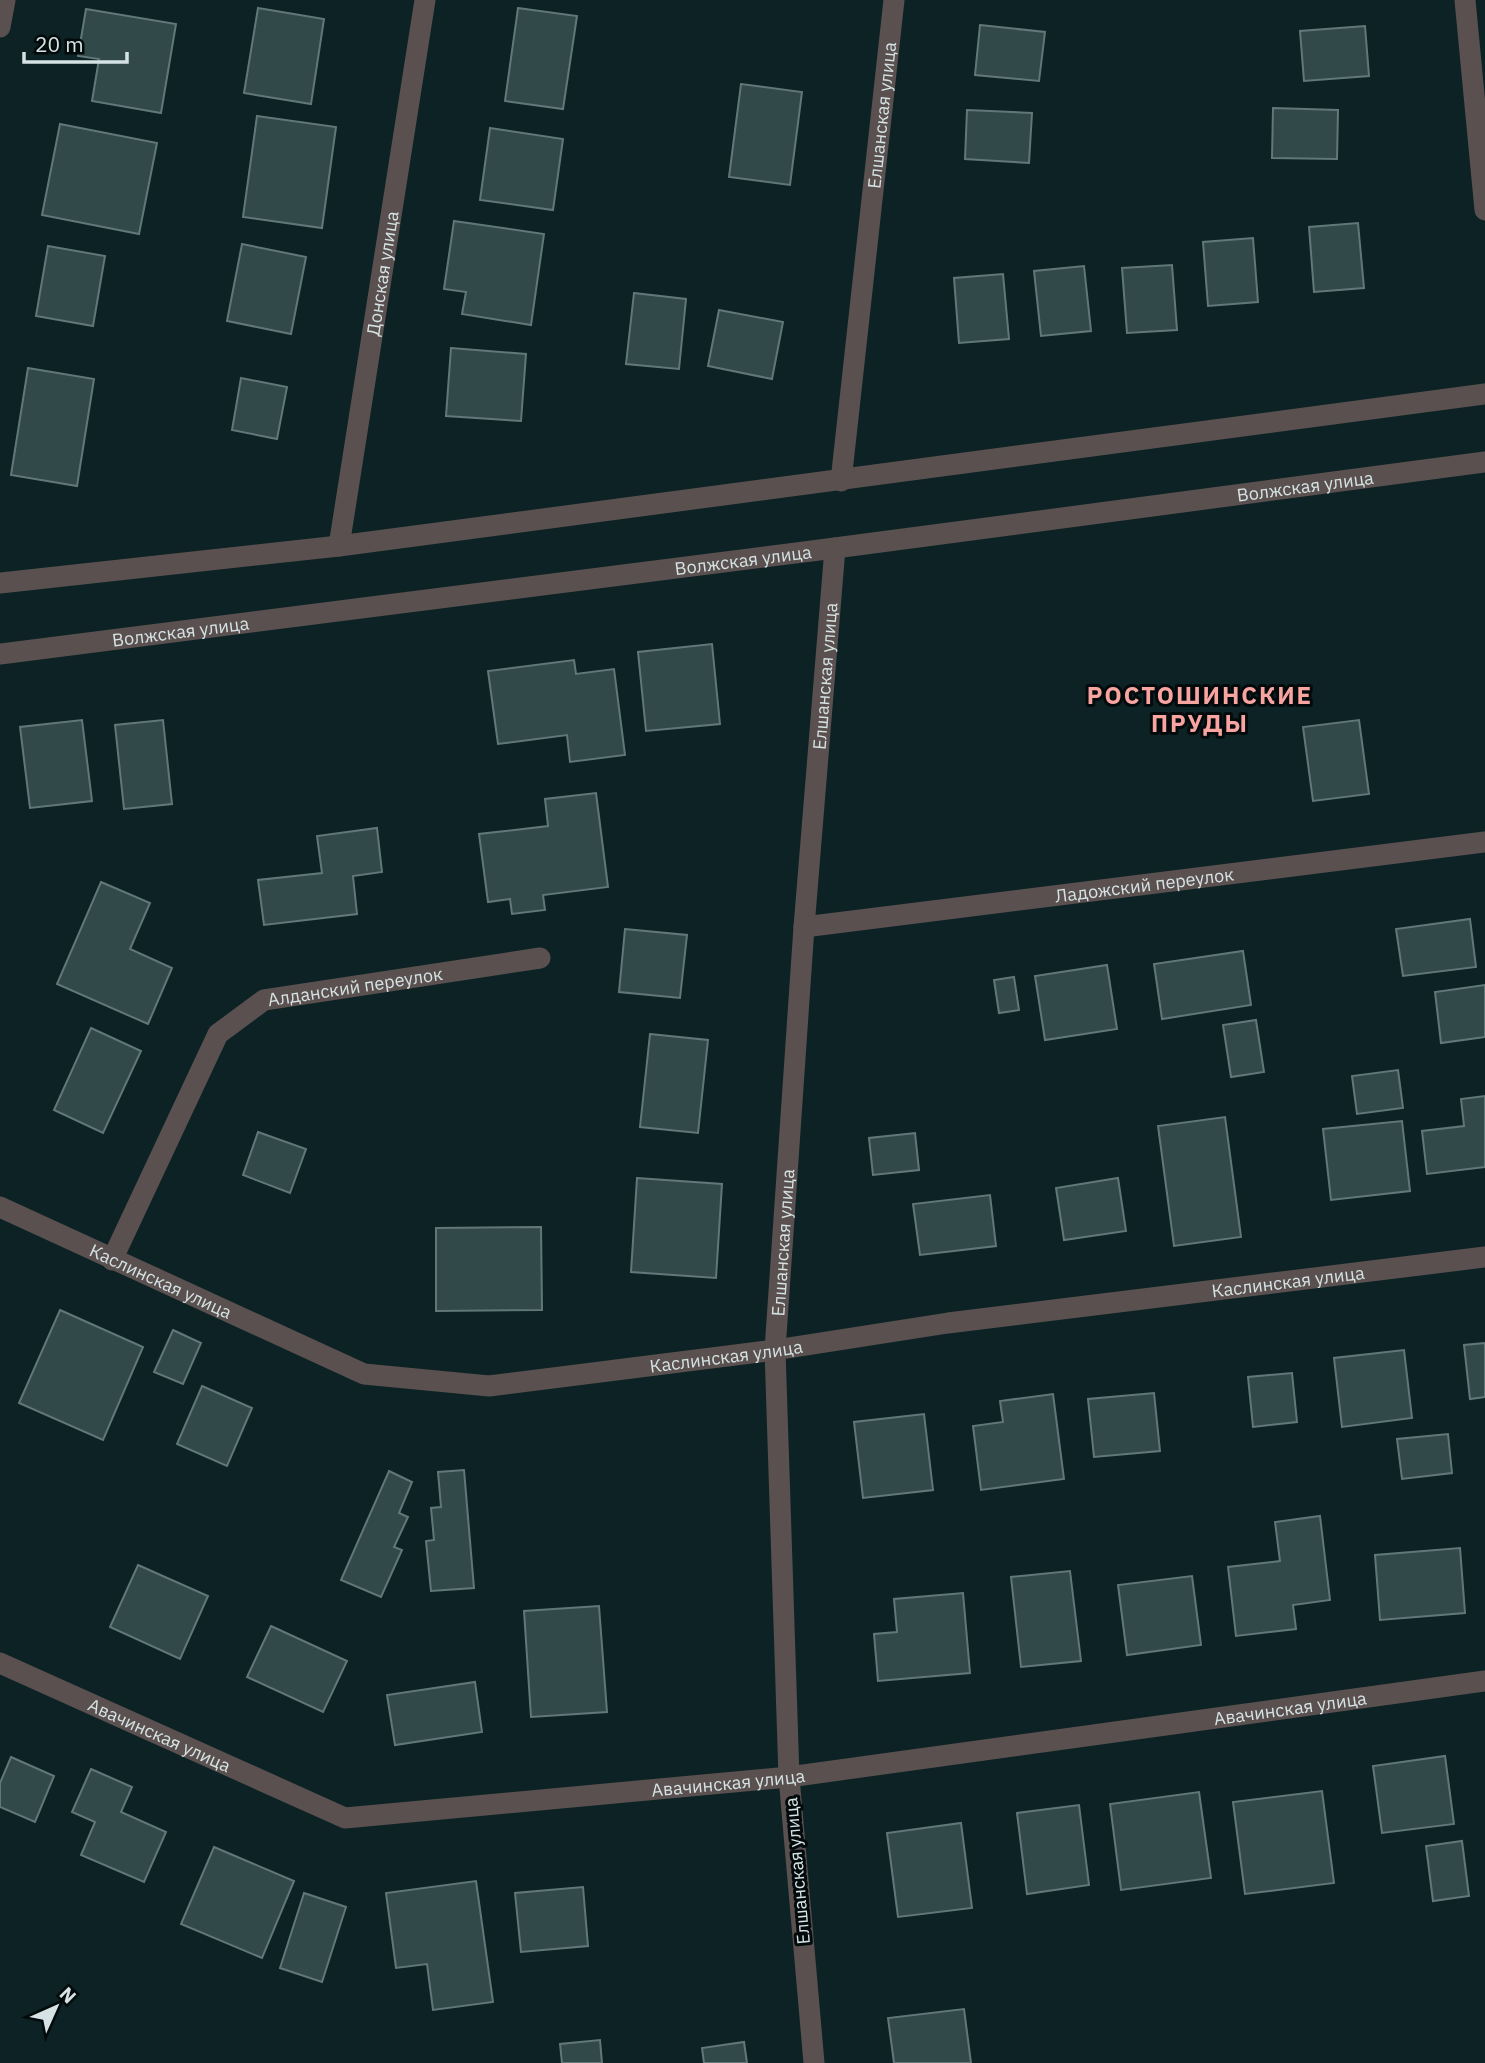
<svg xmlns="http://www.w3.org/2000/svg" width="1485" height="2063" font-family="'IBM Plex Sans',sans-serif">
<style>
.building{fill:#32494a;stroke:#607879;stroke-width:2}
.lines{fill:none;stroke-linecap:round;stroke-linejoin:round}
.minor{stroke:#59504f;stroke-width:21}
.labels{text-anchor:middle;dominant-baseline:central;stroke-width:6;stroke-linejoin:round;paint-order:stroke}
.street-label{font-size:18px;fill:#d6e3e4;stroke:#030a0b}
.district-label{font-size:24px;font-weight:bold;letter-spacing:2px;fill:#f8a4a0;stroke:#030a0b}
</style>
<rect width="100%" height="100%" fill="#0d2224"/>
<g class="building">
<polygon points="258,8 324,19 311,104 244,93"/>
<polygon points="518,8 577,16 563,109 505,101"/>
<polygon points="86,9 176,24 161,113 92,101 99,59 78,56"/>
<polygon points="980,25 1045,32 1039,81 975,75"/>
<polygon points="1365,26 1369,76 1304,81 1300,31"/>
<polygon points="741,84 802,92 790,185 729,177"/>
<polygon points="1273,108 1338,110 1337,159 1272,158"/>
<polygon points="967,110 1032,113 1029,163 965,159"/>
<polygon points="257,116 336,127 322,228 243,217"/>
<polygon points="60,124 157,143 139,234 42,215"/>
<polygon points="490,128 563,139 553,210 480,200"/>
<polygon points="454,221 544,234 531,325 462,314 466,292 444,289"/>
<polygon points="1358,223 1364,288 1314,292 1309,227"/>
<polygon points="1253,238 1258,302 1208,306 1203,242"/>
<polygon points="242,244 306,257 291,334 227,321"/>
<polygon points="48,246 105,256 93,326 36,316"/>
<polygon points="1172,265 1177,330 1127,333 1122,268"/>
<polygon points="1084,266 1091,331 1041,336 1034,271"/>
<polygon points="1003,274 1009,339 959,343 954,278"/>
<polygon points="634,293 686,299 679,369 626,364"/>
<polygon points="719,310 783,322 772,379 708,366"/>
<polygon points="451,348 526,354 521,421 446,416"/>
<polygon points="28,368 94,379 77,486 11,475"/>
<polygon points="241,378 287,387 277,439 232,430"/>
<polygon points="712,644 720,724 646,731 638,652"/>
<polygon points="574,660 576,674 614,669 625,755 570,762 567,735 498,744 488,671"/>
<polygon points="82,720 92,801 30,808 20,727"/>
<polygon points="163,720 172,804 124,809 115,725"/>
<polygon points="1359,720 1369,794 1313,801 1303,727"/>
<polygon points="596,793 608,887 543,895 545,910 512,914 510,899 488,902 479,834 548,826 545,799"/>
<polygon points="377,828 382,872 353,876 357,914 264,925 258,880 322,873 317,836"/>
<polygon points="101,882 150,903 130,949 172,968 148,1024 57,984"/>
<polygon points="1470,919 1476,967 1403,976 1396,929"/>
<polygon points="625,929 687,935 680,998 619,992"/>
<polygon points="1243,951 1251,1005 1162,1019 1154,964"/>
<polygon points="1107,965 1117,1029 1045,1040 1035,976"/>
<polygon points="1014,977 1019,1010 999,1013 994,980"/>
<polygon points="1485,985 1485,1037 1441,1043 1435,992"/>
<polygon points="1256,1020 1264,1072 1231,1077 1223,1025"/>
<polygon points="91,1028 141,1051 103,1133 54,1110"/>
<polygon points="650,1034 708,1040 698,1133 640,1127"/>
<polygon points="1398,1070 1403,1108 1357,1114 1352,1076"/>
<polygon points="1485,1096 1485,1167 1427,1174 1422,1131 1464,1126 1461,1099"/>
<polygon points="1225,1117 1241,1237 1174,1246 1158,1126"/>
<polygon points="1402,1121 1410,1191 1331,1200 1323,1129"/>
<polygon points="258,1132 306,1149 290,1193 243,1175"/>
<polygon points="915,1133 919,1170 873,1175 869,1138"/>
<polygon points="637,1178 722,1184 716,1278 631,1272"/>
<polygon points="1118,1178 1126,1231 1064,1240 1056,1188"/>
<polygon points="990,1195 996,1246 920,1255 913,1204"/>
<polygon points="541,1227 542,1310 436,1311 436,1228"/>
<polygon points="60,1310 143,1347 103,1440 19,1403"/>
<polygon points="173,1330 201,1343 183,1384 154,1372"/>
<polygon points="1485,1343 1485,1397 1470,1399 1464,1345"/>
<polygon points="1404,1350 1412,1418 1342,1427 1334,1358"/>
<polygon points="1292,1373 1297,1422 1253,1427 1248,1377"/>
<polygon points="202,1386 252,1408 227,1466 177,1444"/>
<polygon points="1154,1393 1160,1451 1094,1457 1088,1399"/>
<polygon points="1053,1394 1064,1479 981,1490 973,1426 1003,1422 1000,1401"/>
<polygon points="924,1414 933,1490 863,1498 854,1422"/>
<polygon points="1448,1434 1452,1473 1402,1479 1397,1439"/>
<polygon points="464,1470 474,1588 431,1591 426,1541 434,1540 431,1508 441,1507 438,1472"/>
<polygon points="389,1471 412,1482 399,1513 408,1517 394,1547 402,1550 381,1597 341,1580"/>
<polygon points="1320,1516 1330,1600 1293,1605 1296,1629 1236,1636 1228,1567 1280,1561 1275,1522"/>
<polygon points="1460,1548 1465,1613 1380,1620 1375,1555"/>
<polygon points="138,1565 208,1596 180,1659 110,1627"/>
<polygon points="1070,1571 1081,1661 1021,1667 1011,1577"/>
<polygon points="1192,1576 1201,1645 1127,1655 1118,1585"/>
<polygon points="963,1593 970,1673 878,1681 874,1634 897,1632 894,1599"/>
<polygon points="599,1606 607,1712 531,1717 524,1611"/>
<polygon points="271,1626 347,1661 323,1712 247,1677"/>
<polygon points="475,1682 482,1732 395,1745 387,1695"/>
<polygon points="1445,1756 1454,1824 1382,1833 1373,1766"/>
<polygon points="11,1757 54,1776 35,1822 0,1807 0,1783"/>
<polygon points="91,1769 132,1787 121,1812 166,1832 144,1882 81,1855 95,1822 72,1812"/>
<polygon points="1322,1791 1334,1883 1245,1894 1233,1802"/>
<polygon points="1199,1792 1211,1878 1121,1890 1110,1804"/>
<polygon points="1079,1805 1089,1885 1027,1894 1017,1813"/>
<polygon points="961,1823 972,1908 898,1917 887,1833"/>
<polygon points="1462,1841 1469,1896 1433,1901 1426,1846"/>
<polygon points="214,1847 294,1881 262,1958 181,1924"/>
<polygon points="476,1881 493,2002 433,2010 427,1964 396,1968 386,1893"/>
<polygon points="583,1887 588,1946 521,1952 515,1893"/>
<polygon points="304,1893 346,1907 322,1982 280,1968"/>
<polygon points="964,2009 971,2063 894,2063 888,2018"/>
<polygon points="600,2040 602,2063 562,2063 560,2044"/>
<polygon points="744,2042 747,2063 704,2063 702,2048"/>
</g>
<g class="lines">
<g class="minor">
<polyline points="1465,0 1485,210"/>
<polyline points="0,27 5,0"/>
<path id="s1" d="M841,481L894,0"/>
<path id="s2" d="M339,546L425,0"/>
<polyline points="0,583 339,546 1485,394"/>
<path id="s3" d="M0,654L835,548L1485,462"/>
<path id="s4" d="M804,927L1485,842"/>
<path id="s5" d="M0,1207L364,1374L489,1386L775,1350L948,1323L1485,1257"/>
<path id="s6" d="M112,1260L218,1034L264,1000L540,958"/>
<path id="s7" d="M0,1663L345,1818L789,1777L1485,1681"/>
<path id="s8" d="M814,2063L789,1777L775,1350L804,927L835,548"/>
</g>
</g>
<g class="labels">
<g class="street-label">
<text stroke="none"><textPath href="#s1" startOffset="368">Елшанская улица</textPath></text>
<text stroke="none"><textPath href="#s2" startOffset="276">Донская улица</textPath></text>
<text stroke="none"><textPath href="#s3" startOffset="1316">Волжская улица</textPath></text>
<text stroke="none"><textPath href="#s3" startOffset="749">Волжская улица</textPath></text>
<text stroke="none"><textPath href="#s3" startOffset="182">Волжская улица</textPath></text>
<text stroke="none"><textPath href="#s8" startOffset="1390">Елшанская улица</textPath></text>
<text stroke="none"><textPath href="#s4" startOffset="343">Ладожский переулок</textPath></text>
<text stroke="none"><textPath href="#s6" startOffset="399">Алданский переулок</textPath></text>
<text stroke="none"><textPath href="#s8" startOffset="822">Елшанская улица</textPath></text>
<text stroke="none"><textPath href="#s5" startOffset="1332">Каслинская улица</textPath></text>
<text stroke="none"><textPath href="#s5" startOffset="177">Каслинская улица</textPath></text>
<text stroke="none"><textPath href="#s5" startOffset="765">Каслинская улица</textPath></text>
<text stroke="none"><textPath href="#s7" startOffset="1330">Авачинская улица</textPath></text>
<text stroke="none"><textPath href="#s7" startOffset="175">Авачинская улица</textPath></text>
<text stroke="none"><textPath href="#s7" startOffset="763">Авачинская улица</textPath></text>
<text transform="translate(797 1871) rotate(-95)">Елшанская улица</text>
</g>
<g class="district-label">
<text x="1200" y="695">РОСТОШИНСКИЕ<tspan x="1200" dy="28">ПРУДЫ</tspan></text>
</g>
</g>
<g transform="translate(56 2007) rotate(45)" stroke="#030a0b" stroke-width="5" paint-order="stroke">
<path d="M0-5L12 26L0 18L-12 26Z" fill="#d6e3e4"/>
<text y="-10" font-size="19" font-weight="bold" text-anchor="middle" fill="#d6e3e4">N</text>
</g>
<path d="M24 52v10h103v-10" fill="none" stroke="#d6e3e4" stroke-width="3.5"/>
<text x="35" y="52" font-size="21" fill="#d6e3e4" stroke="#030a0b" stroke-width="5" paint-order="stroke">20 m</text>
</svg>
